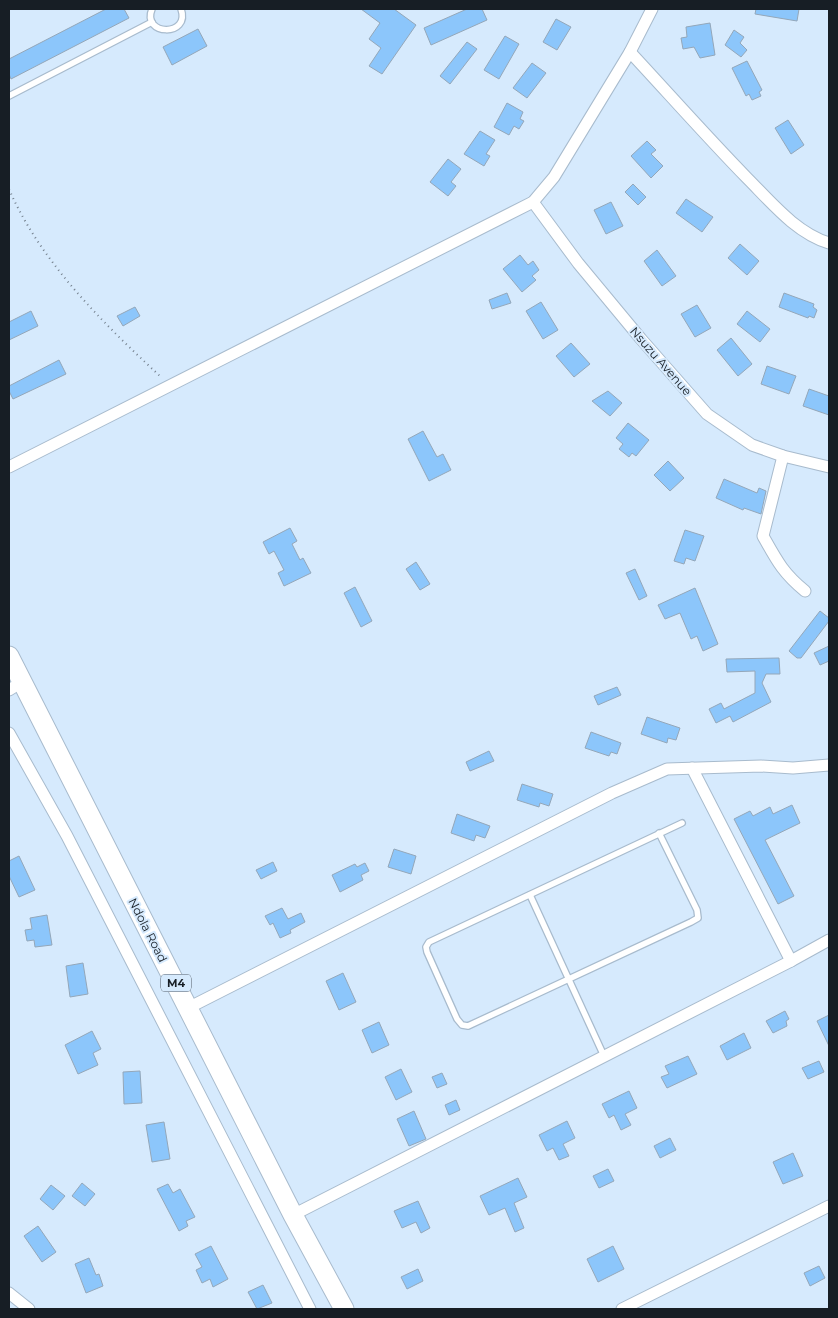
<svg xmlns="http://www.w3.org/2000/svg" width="838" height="1318" font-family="Montserrat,sans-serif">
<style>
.building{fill:#8cc6fb;stroke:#94a7b9}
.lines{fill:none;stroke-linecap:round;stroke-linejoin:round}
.service-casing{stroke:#a8bbcd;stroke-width:8}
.minor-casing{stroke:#a8bbcd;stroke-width:13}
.primary-casing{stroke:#a8bbcd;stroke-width:21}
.path{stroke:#74818e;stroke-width:2;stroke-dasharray:1 4;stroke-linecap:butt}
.service{stroke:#fff;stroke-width:5.5}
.minor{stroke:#fff;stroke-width:11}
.primary{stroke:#fff;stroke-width:19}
.labels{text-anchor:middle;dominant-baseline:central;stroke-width:4;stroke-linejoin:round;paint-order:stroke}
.shield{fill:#d6eafd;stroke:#505b66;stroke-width:1}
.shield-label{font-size:11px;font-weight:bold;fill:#171e25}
.street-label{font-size:12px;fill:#171e25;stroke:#d6eafd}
</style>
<rect width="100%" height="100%" fill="#d6eafd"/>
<g class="building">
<polygon points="106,9 124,9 129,18 11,79 9,74 9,59"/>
<polygon points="361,9 394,9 416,25 382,74 369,66 381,48 369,39 380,23"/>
<polygon points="467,9 482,9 487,20 431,45 424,28"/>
<polygon points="756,9 799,9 797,21 755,14"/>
<polygon points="556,19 571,27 557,50 543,42"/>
<polygon points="710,23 715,55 700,58 694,47 683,49 681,38 687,37 686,27"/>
<polygon points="198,29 207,46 172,65 163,47"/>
<polygon points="734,30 744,37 740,43 747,50 741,57 725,45"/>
<polygon points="505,36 519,44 499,79 484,70"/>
<polygon points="467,42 477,49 450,84 440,76"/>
<polygon points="747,61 762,90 759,92 761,96 752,100 749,94 746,96 732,68"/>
<polygon points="532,63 546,73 527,98 513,88"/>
<polygon points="507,103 523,112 520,119 524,121 519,129 514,126 509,135 494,127"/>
<polygon points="788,120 804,145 791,154 775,128"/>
<polygon points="480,131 495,140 486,154 490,156 484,166 464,154"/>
<polygon points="647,141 656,150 651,154 663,166 651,178 631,156"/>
<polygon points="448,159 461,169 451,182 456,186 448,196 430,182"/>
<polygon points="633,184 646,197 638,205 625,192"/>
<polygon points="686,199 713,217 702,232 676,213"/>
<polygon points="611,202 623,226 606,234 594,210"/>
<polygon points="740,244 759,261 747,275 728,258"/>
<polygon points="657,250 676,276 662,286 644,261"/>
<polygon points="520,255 528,265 533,261 539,270 532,276 536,280 522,292 503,269"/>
<polygon points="507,293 511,303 492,309 489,300"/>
<polygon points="784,293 814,304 813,307 817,310 814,318 809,316 808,318 779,307"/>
<polygon points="541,302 558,330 543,339 526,311"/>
<polygon points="697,305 711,328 695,337 681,314"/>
<polygon points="135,307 140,316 123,326 117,316"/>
<polygon points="31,311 38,326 9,340 9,322"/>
<polygon points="747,311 770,329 760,342 737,324"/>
<polygon points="731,338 752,364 738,376 717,350"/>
<polygon points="571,343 590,364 574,377 556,356"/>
<polygon points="59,360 66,374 13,399 9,391 9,386"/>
<polygon points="767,366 796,376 789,394 761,384"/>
<polygon points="809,389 829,396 829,415 803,406"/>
<polygon points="608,391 622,403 610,416 592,401"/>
<polygon points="628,423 649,440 636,456 632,453 629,457 619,449 623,444 616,438"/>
<polygon points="423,431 437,457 443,454 451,470 429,481 408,439"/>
<polygon points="668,461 684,478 670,491 654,475"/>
<polygon points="724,479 757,493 759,488 766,491 761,514 744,508 743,510 716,498"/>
<polygon points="290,528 297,541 292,544 300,560 303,558 311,573 284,586 278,573 284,570 274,551 269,554 263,542"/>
<polygon points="685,530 704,536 695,561 686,558 684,564 674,561"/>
<polygon points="416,562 430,584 420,590 406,569"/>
<polygon points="635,569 647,596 639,600 626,573"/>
<polygon points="355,587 372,621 361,627 344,593"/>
<polygon points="695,588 718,644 703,651 697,636 691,639 680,613 665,619 658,605"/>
<polygon points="820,611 829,618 829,621 801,658 797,658 789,651"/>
<polygon points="829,646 829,661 820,665 814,653"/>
<polygon points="779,658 780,674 766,674 762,683 771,702 733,722 730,716 716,723 709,709 721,703 724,709 755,693 755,671 727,672 726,659"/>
<polygon points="617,687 621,695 598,705 594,696"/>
<polygon points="647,717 680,728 676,740 668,738 667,743 641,734"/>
<polygon points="591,732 621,743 617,754 611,752 609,756 585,748"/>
<polygon points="489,751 494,761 470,771 466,762"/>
<polygon points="522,784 553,794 549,806 540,803 539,807 517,800"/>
<polygon points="792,805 800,823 765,840 794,896 778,904 734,819 750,811 753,816 770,807 773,814"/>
<polygon points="457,814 490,826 485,838 476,835 474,841 451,833"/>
<polygon points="394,849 416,856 411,874 388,867"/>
<polygon points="19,856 35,890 19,897 9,876 9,861"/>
<polygon points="273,862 277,871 261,879 256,870"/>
<polygon points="365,863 369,871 361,875 363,880 340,892 332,875 355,864 357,867"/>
<polygon points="282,908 288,919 301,913 305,922 290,930 291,933 280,938 273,923 270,925 265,916"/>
<polygon points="47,915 52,945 35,947 34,940 27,941 25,930 32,929 30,918"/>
<polygon points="83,963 88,994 70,997 66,966"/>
<polygon points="343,973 356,1002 339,1010 326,981"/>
<polygon points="785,1011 789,1019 786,1021 787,1026 773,1033 766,1021"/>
<polygon points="829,1015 829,1046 817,1021"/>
<polygon points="379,1022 389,1045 372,1053 362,1030"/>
<polygon points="92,1031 101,1049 93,1053 98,1065 78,1074 65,1045"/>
<polygon points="744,1033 751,1048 727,1060 720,1046"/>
<polygon points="688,1056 697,1074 667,1088 661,1077 669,1074 665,1066"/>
<polygon points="819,1061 824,1072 808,1079 802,1068"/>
<polygon points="401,1069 412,1092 396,1100 385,1077"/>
<polygon points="140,1071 142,1103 124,1104 123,1072"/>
<polygon points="442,1073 447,1084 437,1088 432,1077"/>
<polygon points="629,1091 637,1108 625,1114 631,1125 621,1130 614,1115 609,1118 602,1104"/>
<polygon points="456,1100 460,1110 449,1115 445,1105"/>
<polygon points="414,1111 426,1139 409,1146 397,1119"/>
<polygon points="567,1121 575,1138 563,1144 569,1156 559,1160 553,1148 547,1151 539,1135"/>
<polygon points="164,1122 170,1159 152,1162 146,1125"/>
<polygon points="670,1138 676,1150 660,1158 654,1146"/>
<polygon points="793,1153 803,1176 783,1184 773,1162"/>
<polygon points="608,1169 614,1181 599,1188 593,1176"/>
<polygon points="518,1178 527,1197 514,1203 524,1228 515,1232 505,1208 489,1215 480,1196"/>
<polygon points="82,1183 95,1194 85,1206 72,1196"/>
<polygon points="168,1184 173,1193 180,1189 195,1217 186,1221 188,1226 179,1231 157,1189"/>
<polygon points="51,1185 65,1196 53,1210 40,1199"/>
<polygon points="418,1201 430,1228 421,1233 416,1222 402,1228 394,1211"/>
<polygon points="38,1226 56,1252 42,1262 24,1236"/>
<polygon points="211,1246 228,1279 213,1287 210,1279 202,1283 196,1270 202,1267 195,1254"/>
<polygon points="613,1246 624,1269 598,1282 587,1259"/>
<polygon points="89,1258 96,1275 99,1274 103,1286 86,1293 75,1264"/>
<polygon points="819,1266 825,1278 810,1286 804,1273"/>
<polygon points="418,1269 423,1281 407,1289 401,1277"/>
<polygon points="263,1285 272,1303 257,1309 248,1292"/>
</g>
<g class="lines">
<defs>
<g id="service">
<path d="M152,9C141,36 191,37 181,9"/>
<polyline points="9,96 152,22"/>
<polyline points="659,833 697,910 698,918 691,922 468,1026 462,1025 457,1019 427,952 426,947 429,942 682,823"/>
<polyline points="530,895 604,1056"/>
</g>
<g id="minor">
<path d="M630,52C669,94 707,137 747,178C771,202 796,233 829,243"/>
<polyline points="533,202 578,263 641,339 707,414 752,445 783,456 829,467"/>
<path d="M783,456L763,536C777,561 783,573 805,591"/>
<polyline points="9,467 533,202 554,177 630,52 652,9"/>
<polyline points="9,690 22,682"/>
<polyline points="9,733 67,836 310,1309"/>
<polyline points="692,768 791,961"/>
<polyline points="188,1008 612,793 667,769 761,766 793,768 829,765"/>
<polyline points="293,1215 791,961 829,940"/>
<polyline points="9,1293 29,1309"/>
<polyline points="622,1309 829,1206"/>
</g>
<polyline id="primary" points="9,656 293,1215 344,1309"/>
</defs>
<use href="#service" class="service-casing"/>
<use href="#minor" class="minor-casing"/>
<use href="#primary" class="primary-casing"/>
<path class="path" d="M9,189C41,263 104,324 162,378"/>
<use href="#service" class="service"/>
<use href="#minor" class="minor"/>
<use href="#primary" class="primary"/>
</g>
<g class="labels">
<rect class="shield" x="161" y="974.5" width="30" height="17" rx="4"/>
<g class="shield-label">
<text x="176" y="983">M4</text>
</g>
<g class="street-label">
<text transform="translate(661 361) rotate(49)">Nsuzu Avenue</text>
<text transform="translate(148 930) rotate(63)">Ndola Road</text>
</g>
</g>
<rect width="838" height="1318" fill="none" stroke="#171e25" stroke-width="20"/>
</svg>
